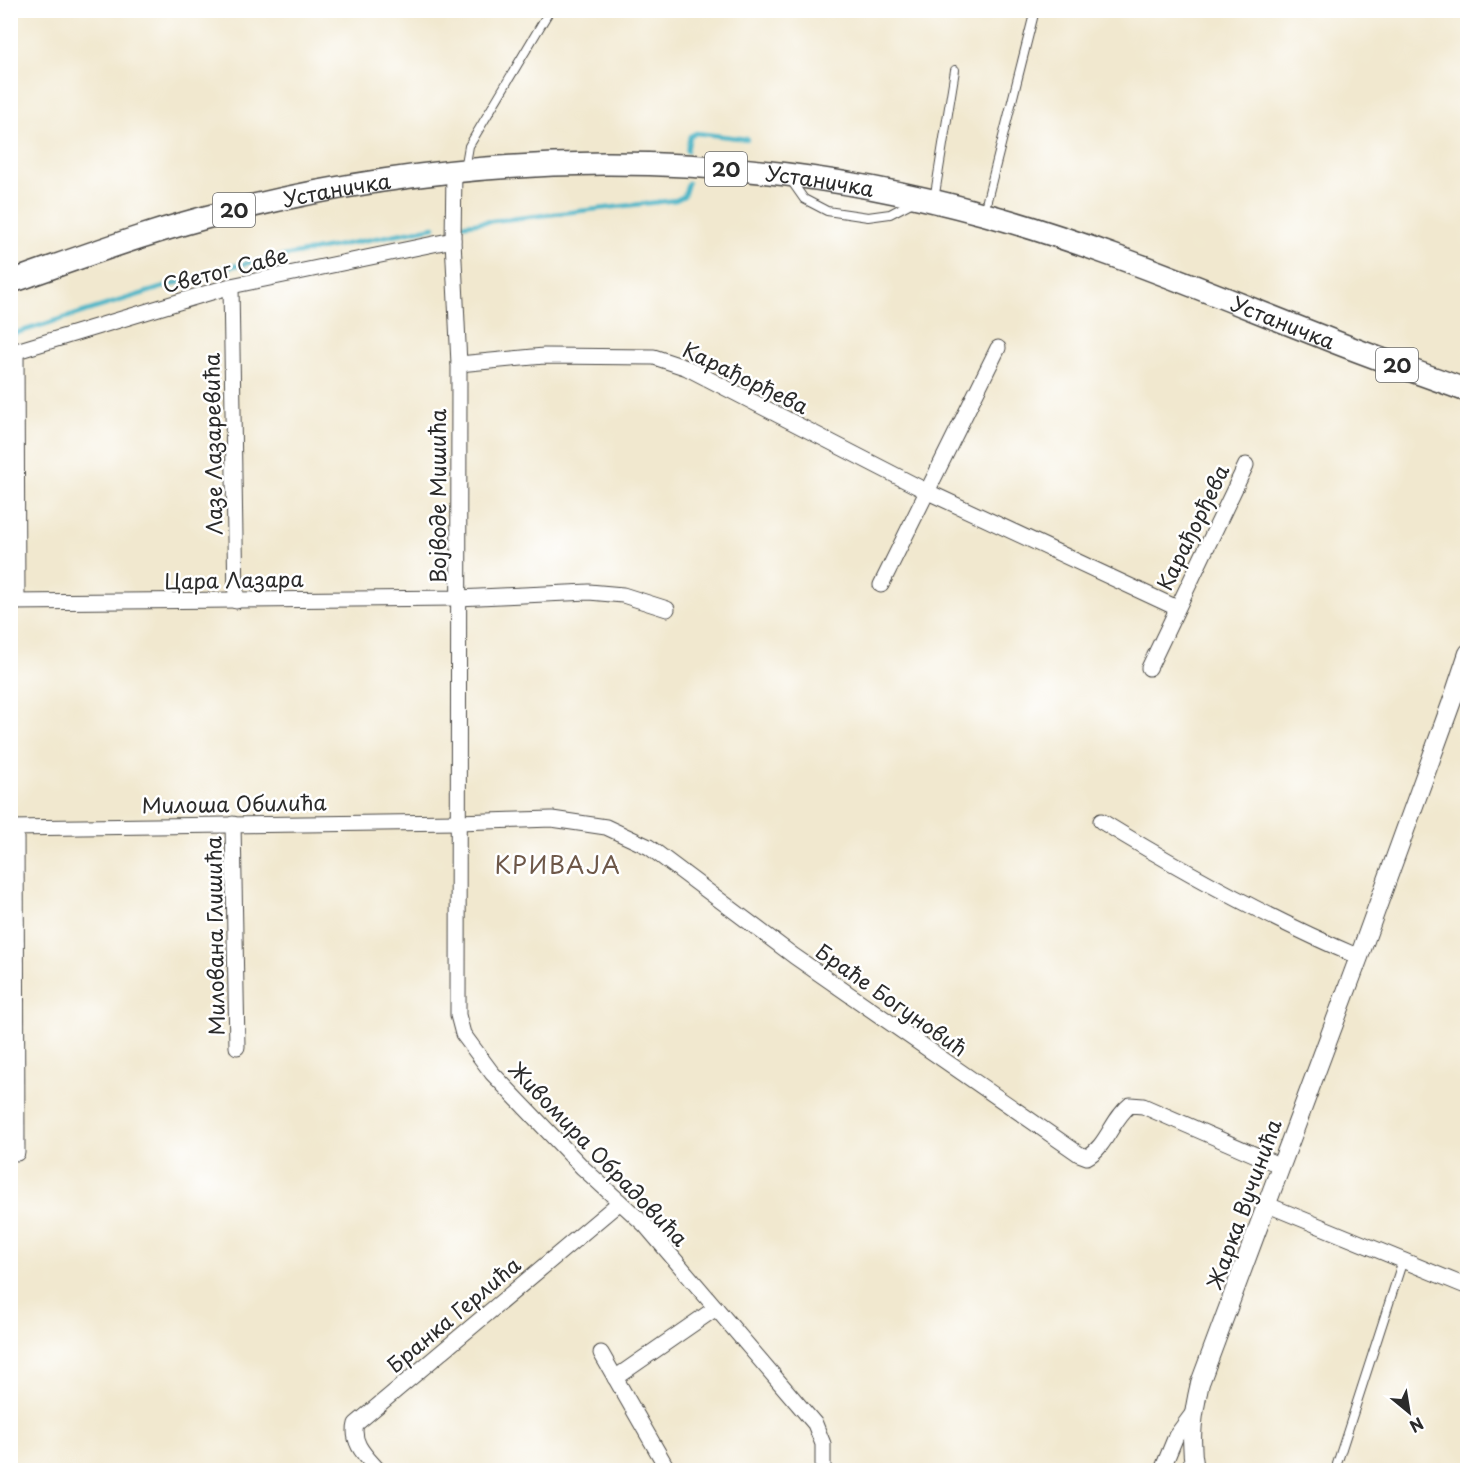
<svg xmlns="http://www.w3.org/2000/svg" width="1478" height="1481" font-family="'Playpen Sans',sans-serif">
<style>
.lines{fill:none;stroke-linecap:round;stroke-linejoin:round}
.stream{stroke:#4bb6c8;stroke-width:4.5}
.service-casing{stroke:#494744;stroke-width:10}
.minor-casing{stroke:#494744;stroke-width:17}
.tertiary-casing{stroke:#494744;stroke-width:20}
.primary-casing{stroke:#494744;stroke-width:25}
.service{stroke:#fff;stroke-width:8}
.minor{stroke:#fff;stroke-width:15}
.tertiary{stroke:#fff;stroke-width:18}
.primary{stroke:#fff;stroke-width:22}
.labels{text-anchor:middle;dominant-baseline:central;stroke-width:5;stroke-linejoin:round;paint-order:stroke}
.shield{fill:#fff;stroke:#6b6b6b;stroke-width:1.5}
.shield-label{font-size:20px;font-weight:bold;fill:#2b2b2b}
.street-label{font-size:21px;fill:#2b2b2b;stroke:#fff}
.quarter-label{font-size:24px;letter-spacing:1.5px;fill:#6e5849;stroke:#fff}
</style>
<rect width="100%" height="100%" fill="#fff"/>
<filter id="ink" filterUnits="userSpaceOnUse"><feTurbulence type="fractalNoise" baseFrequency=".0167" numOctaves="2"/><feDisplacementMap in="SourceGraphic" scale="12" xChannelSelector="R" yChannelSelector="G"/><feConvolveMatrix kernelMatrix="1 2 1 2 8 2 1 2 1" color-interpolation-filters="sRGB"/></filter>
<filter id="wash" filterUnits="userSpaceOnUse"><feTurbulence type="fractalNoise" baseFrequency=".008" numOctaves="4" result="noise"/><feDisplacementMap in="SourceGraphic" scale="24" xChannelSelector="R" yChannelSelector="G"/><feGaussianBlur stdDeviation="1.35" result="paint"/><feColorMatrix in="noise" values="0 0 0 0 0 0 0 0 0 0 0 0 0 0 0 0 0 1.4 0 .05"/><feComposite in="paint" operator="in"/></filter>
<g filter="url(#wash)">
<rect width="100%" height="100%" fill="#f1e8cf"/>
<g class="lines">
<g class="stream">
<polyline points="687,151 690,136 696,133 747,139"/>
<polyline points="458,225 676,200 684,196 688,183"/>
<polyline points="10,335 228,267 434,227"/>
</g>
</g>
</g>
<g filter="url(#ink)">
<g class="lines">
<defs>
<g id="service">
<polyline points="465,169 469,146 550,10"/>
<polyline points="790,179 804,199 827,211 868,217 890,214 911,203"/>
<polyline points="934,200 955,70"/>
<polyline points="984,212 1035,10"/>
<polyline points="1337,1464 1403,1260"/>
</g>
<g id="minor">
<polyline points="454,171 453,240 459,364 458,1015 463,1034 492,1073 583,1168 645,1225 815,1424 823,1444 823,1470"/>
<polyline points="231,286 236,601"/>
<polyline points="16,351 17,602"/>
<polyline points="10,353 231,286 453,240"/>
<polyline points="459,364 544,356 654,357 687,368 928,492 1177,608"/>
<polyline points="881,585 998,348"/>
<polyline points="10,602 458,598 589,592 623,595 667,609"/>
<polyline points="1149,668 1246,465"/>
<path d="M1101,821C1184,872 1270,919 1359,957"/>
<polyline points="233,824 237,1047"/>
<path d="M10,828L458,822L552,819L606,827L649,847L794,956L1079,1154L1087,1157C1107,1146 1112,1119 1130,1105L1143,1106L1281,1166"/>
<polyline points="16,828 17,1153"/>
<polyline points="1268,1205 1468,1287"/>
<polyline points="601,1353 668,1470"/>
<polyline points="615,1378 716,1308"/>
<path d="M378,1470C366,1456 351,1443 356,1424L620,1202"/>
<polyline points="1162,1470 1176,1436 1193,1413"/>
</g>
<path id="tertiary" d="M1195,1470C1189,1440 1193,1413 1200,1383L1359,957L1452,701L1468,653"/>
<g id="primary">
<path id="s1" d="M10,282C82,257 153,230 227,212C475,149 736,145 984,214C1101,246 1212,294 1325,338C1372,357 1420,373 1468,391"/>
</g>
</defs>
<use href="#service" class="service-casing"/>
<use href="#minor" class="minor-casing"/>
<use href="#tertiary" class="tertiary-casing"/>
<use href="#primary" class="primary-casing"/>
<use href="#service" class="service"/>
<use href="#minor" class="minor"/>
<use href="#tertiary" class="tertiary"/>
<use href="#primary" class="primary"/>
</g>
</g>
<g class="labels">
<g class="shield">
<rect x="705" y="152" width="42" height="34" rx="4.5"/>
<rect x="213" y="193" width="42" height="34" rx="4.5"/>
<rect x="1376" y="348" width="42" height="34" rx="4.5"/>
</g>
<g class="shield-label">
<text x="726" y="169">20</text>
<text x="234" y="210">20</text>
<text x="1397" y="365">20</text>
</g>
<g class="street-label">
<text stroke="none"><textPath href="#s1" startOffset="826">Устаничка</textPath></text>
<text stroke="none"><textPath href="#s1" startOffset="340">Устаничка</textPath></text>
<text transform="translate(225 269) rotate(-14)">Светог Саве</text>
<text stroke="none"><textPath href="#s1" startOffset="1312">Устаничка</textPath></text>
<text transform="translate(746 377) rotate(26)">Карађорђева</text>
<text transform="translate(212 444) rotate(-91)">Лазе Лазаревића</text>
<text transform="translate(437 496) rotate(-90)">Војводе Мишића</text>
<text transform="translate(1192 527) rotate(-64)">Карађорђева</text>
<text transform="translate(234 579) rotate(-1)">Цара Лазара</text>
<text transform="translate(234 803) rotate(-1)">Милоша Обилића</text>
<text transform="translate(214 936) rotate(-91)">Милована Глишића</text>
<text transform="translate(892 999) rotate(35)">Браће Богуновић</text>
<text transform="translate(599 1153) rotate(46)">Живомира Обрадовића</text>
<text transform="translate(1243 1204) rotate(-70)">Жарка Вучинића</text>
<text transform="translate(453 1314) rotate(-40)">Бранка Герлића</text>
</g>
<g class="quarter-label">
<text x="558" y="864">КРИВАЈА</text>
</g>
</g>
<rect width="1478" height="1481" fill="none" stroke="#fff" stroke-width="36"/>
<g transform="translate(1409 1412) rotate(150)" stroke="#ffffff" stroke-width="4.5" paint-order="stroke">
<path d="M0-4.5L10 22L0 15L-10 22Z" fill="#2b2b2b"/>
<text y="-9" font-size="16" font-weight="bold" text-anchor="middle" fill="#2b2b2b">N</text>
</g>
</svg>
